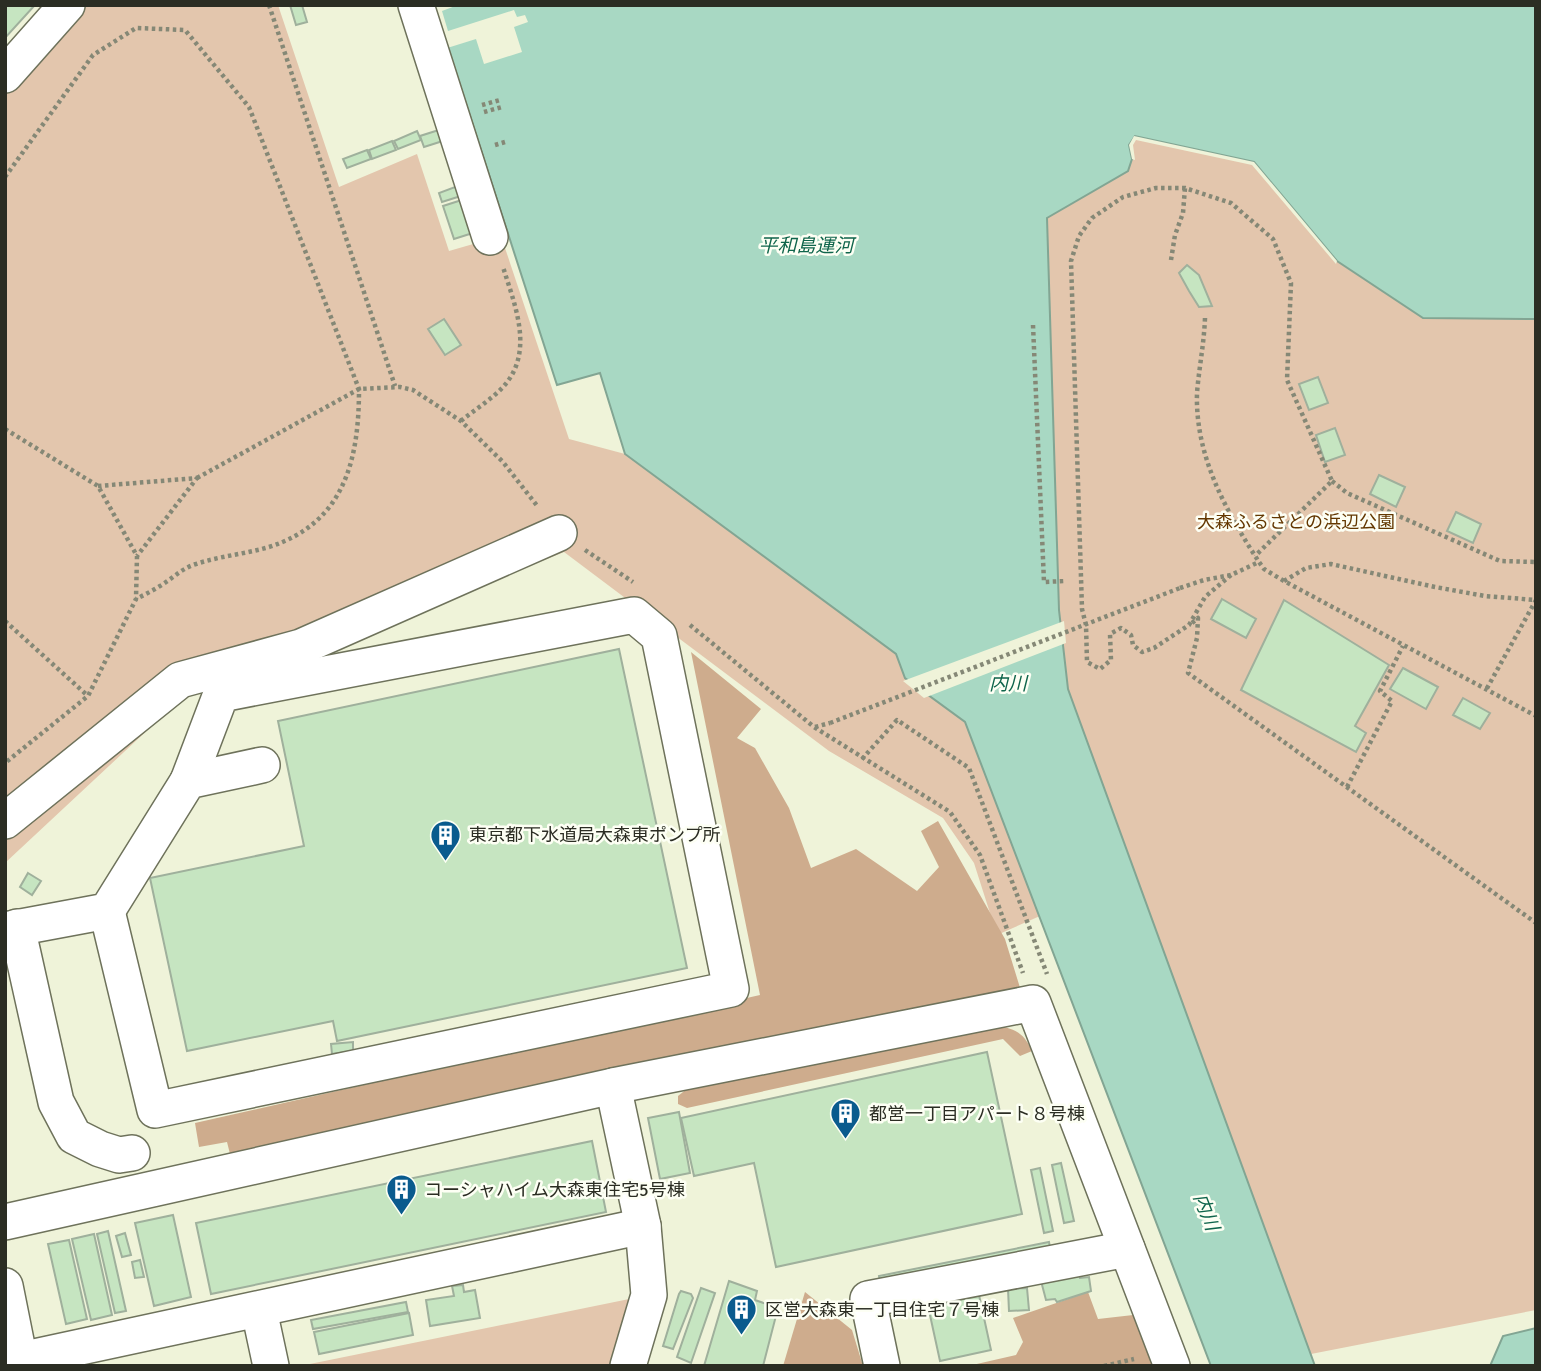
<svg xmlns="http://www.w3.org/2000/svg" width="1541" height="1371" font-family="Signika,'Noto Sans JP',sans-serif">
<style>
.green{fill:#e3c6ad}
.forest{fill:#ceac8d}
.water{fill:#a8d8c3;stroke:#82a593;stroke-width:2}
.pier{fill:#eff3d9}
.building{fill:#c6e5c1;stroke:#9fb09c;stroke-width:2}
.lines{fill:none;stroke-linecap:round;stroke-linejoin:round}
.minor-casing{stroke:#6e725b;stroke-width:38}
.path{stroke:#858876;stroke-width:4.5;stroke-dasharray:3.5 3.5;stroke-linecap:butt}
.minor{stroke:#fff;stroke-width:35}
.path-bridge{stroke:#858876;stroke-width:4.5;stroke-dasharray:3.5 3.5;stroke-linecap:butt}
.labels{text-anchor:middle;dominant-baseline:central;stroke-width:5;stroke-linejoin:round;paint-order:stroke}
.park-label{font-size:18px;fill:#633700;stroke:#fdfff4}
.poi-label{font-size:18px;fill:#2b2d23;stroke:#fdfff4;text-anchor:start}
.water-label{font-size:19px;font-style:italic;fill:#0f654b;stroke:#fdfff4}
</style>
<rect width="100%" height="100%" fill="#eff3d9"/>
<g class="green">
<polygon points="87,5 278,5 339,187 417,154 449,251 501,236 569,439 625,454 896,654 905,678 965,722 1040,916 997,935 974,863 943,818 829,751 564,552 307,655 199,682 5,863 5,92"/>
<polygon points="1134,136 1254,162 1337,261 1423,318 1536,319 1536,1310 1311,1354 1068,689 1059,610 1047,218 1128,171 1129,145"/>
<polygon points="639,1297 619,1366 300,1366"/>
</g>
<g class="forest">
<polygon points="691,652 761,709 737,738 755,748 789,808 811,868 856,849 917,891 939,867 921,831 938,821 1005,939 1021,991 233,1166 227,1142 199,1147 195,1123 760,995"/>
<path d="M992,1025C1013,1028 1023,1031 1032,1051L1020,1056L1003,1039L687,1108L678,1104V1096L688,1088Z"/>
<polygon points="805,1292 852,1330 863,1366 783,1366"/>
<polygon points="1088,1292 1098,1319 1142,1314 1160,1366 968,1366 1016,1355 1023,1342 1013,1318"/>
</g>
<g class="water">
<polygon points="434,5 1536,5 1536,319 1423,318 1337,261 1254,162 1135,136 1129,145 1132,159 1128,171 1047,218 1059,610 1068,689 1315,1366 1211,1366 965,722 905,678 896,654 625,454 600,373 557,385"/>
<polygon points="1536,1328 1536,1366 1490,1366 1503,1336"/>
</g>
<g class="pier">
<polygon points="430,5 458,5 442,11 448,31 514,10 517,17 525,15 528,22 514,27 522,52 484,64 476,39 444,49"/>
<polygon points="1134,136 1254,162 1337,261 1336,264 1252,165 1136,140 1133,145 1135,160 1132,159 1129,145"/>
<polygon points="1064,621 1066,643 924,698 903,681"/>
</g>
<g class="building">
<polygon points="5,5 35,5 5,38"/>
<polygon points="290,5 302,5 307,22 296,25"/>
<polygon points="445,128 449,139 424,147 420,136"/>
<polygon points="417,131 421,140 398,149 394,141"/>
<polygon points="392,141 396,150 372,159 369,150"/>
<polygon points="367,150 371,159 347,168 343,159"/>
<polygon points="463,184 467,194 442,202 439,193"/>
<polygon points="468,198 479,231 454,239 443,206"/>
<polygon points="1187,265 1199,275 1212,306 1199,307 1189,291 1179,273"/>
<polygon points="444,319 461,345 445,355 428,329"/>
<polygon points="1318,377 1328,403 1309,410 1299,384"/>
<polygon points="1335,428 1345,455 1325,462 1316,435"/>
<polygon points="1379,475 1405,487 1396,507 1370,494"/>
<polygon points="1456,512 1481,524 1473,543 1447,531"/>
<polygon points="1222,599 1256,619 1246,638 1211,619"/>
<polygon points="1284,600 1389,665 1355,726 1366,733 1356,752 1241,690"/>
<polygon points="619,649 687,968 337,1041 333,1021 187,1051 150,878 304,846 278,721"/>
<polygon points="1403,668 1438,687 1426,709 1390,689"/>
<polygon points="1463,698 1490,713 1480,729 1453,715"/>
<polygon points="28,873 41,881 32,895 20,887"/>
<polygon points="353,1042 353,1051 332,1054 331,1044"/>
<polygon points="987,1052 1022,1214 776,1267 754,1163 694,1176 681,1118"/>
<polygon points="679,1112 690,1173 660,1179 648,1118"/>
<polygon points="592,1141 606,1212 211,1294 196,1223"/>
<polygon points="1061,1163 1074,1221 1064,1223 1052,1165"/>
<polygon points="1040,1168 1053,1231 1044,1233 1031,1170"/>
<polygon points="173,1215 191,1297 154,1306 135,1223"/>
<polygon points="108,1231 126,1311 115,1313 97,1234"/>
<polygon points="125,1233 131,1255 122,1257 116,1236"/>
<polygon points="94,1234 112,1315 91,1320 72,1239"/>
<polygon points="69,1240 87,1319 66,1324 48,1244"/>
<polygon points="1049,1242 1051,1253 881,1287 879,1276"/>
<polygon points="140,1260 144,1277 135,1278 132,1262"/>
<polygon points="1078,1272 1080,1278 1089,1277 1091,1291 1057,1302 1055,1299 1046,1300 1041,1281"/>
<polygon points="729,1281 757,1291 755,1300 778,1308 763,1366 704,1366"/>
<polygon points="463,1285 464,1292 475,1290 480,1318 430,1326 426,1300 454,1296 452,1286"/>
<polygon points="701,1288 715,1293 691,1363 677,1357"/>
<polygon points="1027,1288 1029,1310 1009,1311 1008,1289"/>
<polygon points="681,1291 691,1294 693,1298 673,1349 663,1346 679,1294"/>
<polygon points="979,1295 991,1350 940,1361 928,1306"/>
<polygon points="406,1302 408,1312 313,1329 311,1320"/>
<polygon points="409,1313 413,1335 319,1354 314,1332"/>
</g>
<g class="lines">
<defs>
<g id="minor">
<polyline points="416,5 490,237"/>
<polyline points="5,75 67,5"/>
<polyline points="5,821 180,680 301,647 559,533"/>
<polyline points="107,911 155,1110 731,989 659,636 634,615 221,694 188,781"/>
<polyline points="17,927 56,1102 74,1136 100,1149 119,1155 132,1153"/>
<polyline points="5,930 107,911 188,781 262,765"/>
<polyline points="613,1086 643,1226 649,1295 628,1366"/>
<polyline points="5,1222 613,1086 1033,1003 1172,1366"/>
<polyline points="5,1286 21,1366"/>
<polyline points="259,1310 271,1366"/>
<polyline points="20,1360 643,1226"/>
<polyline points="882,1366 868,1299 1127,1249"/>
</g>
</defs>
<use href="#minor" class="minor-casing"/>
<g class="path">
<polyline points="269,5 395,386"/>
<polyline points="482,105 500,100"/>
<polyline points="484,112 502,107"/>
<polyline points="495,145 505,142"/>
<path d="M5,177L93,55L136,28L185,30L249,107L359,389C359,459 345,523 269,547C245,554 220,556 196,564C182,568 172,579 160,586C152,591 144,595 136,599"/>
<polyline points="1171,260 1175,235 1183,213 1185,188"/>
<path d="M1205,318C1204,344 1199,368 1197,393C1195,456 1226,511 1259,562"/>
<polyline points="1033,325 1044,582 1066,581"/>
<path d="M461,421C474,410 491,400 503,387C535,352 515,306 503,267"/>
<polyline points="5,429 98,486 137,556 136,599 88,696 5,763"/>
<polyline points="197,478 359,389 400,387 413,390 461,421 503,462 538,507"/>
<polyline points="1332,481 1347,493 1500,561 1536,562"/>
<polyline points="98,486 197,478 137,556"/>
<polyline points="585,550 633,582"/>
<polyline points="1231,575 1205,597 1189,625 1154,648 1142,652 1133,645 1131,635 1121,628 1110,634 1111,660 1100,669 1087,662 1086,625 1082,609 1071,261 1079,236 1092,218 1123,197 1156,188 1185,188 1231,203 1273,239 1291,283 1287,380 1332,481 1255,556"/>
<polyline points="1284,581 1306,568 1331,564 1435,587 1485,596 1536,600 1486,690"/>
<polyline points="1180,588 1204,580 1231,575 1259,562 1264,569 1284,581 1536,716"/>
<polyline points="5,621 88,696"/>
<polyline points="1192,623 1198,618 1197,638 1188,673 1536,923"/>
<polyline points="690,625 814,727 950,812 980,855 1023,973"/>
<polyline points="815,727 830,723"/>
<polyline points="862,759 897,720 969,768 1047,974"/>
<polyline points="1347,787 1392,701 1380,691 1403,646"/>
<polyline points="1104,1366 1134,1359"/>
</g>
<use href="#minor" class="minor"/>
<polyline class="path-bridge" points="830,723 1180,588"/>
</g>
<defs>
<symbol id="building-pin" viewBox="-11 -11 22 30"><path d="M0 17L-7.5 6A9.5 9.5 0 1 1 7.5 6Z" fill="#0a5b8e" stroke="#fdfff4"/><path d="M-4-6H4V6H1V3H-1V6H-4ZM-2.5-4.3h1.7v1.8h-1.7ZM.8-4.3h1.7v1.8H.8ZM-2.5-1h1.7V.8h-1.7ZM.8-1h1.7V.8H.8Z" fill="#fff"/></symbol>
</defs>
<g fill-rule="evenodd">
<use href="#building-pin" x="428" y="818" width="35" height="47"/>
<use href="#building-pin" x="828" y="1096" width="35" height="47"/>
<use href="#building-pin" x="384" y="1172" width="35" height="47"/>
<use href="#building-pin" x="724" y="1292" width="35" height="47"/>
</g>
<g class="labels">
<g class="park-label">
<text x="1296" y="522">大森ふるさとの浜辺公園</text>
</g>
<g class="poi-label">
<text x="469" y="835">東京都下水道局大森東ポンプ所</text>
<text x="869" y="1114">都営一丁目アパート８号棟</text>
<text x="424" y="1190">コーシャハイム大森東住宅5号棟</text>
<text x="765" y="1310">区営大森東一丁目住宅７号棟</text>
</g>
<g class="water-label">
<text x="806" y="246">平和島運河</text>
<text x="1008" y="684">内川</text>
<text transform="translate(1206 1212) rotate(69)">内川</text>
</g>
</g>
<rect width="1541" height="1371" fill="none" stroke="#2b2d23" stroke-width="14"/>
</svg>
